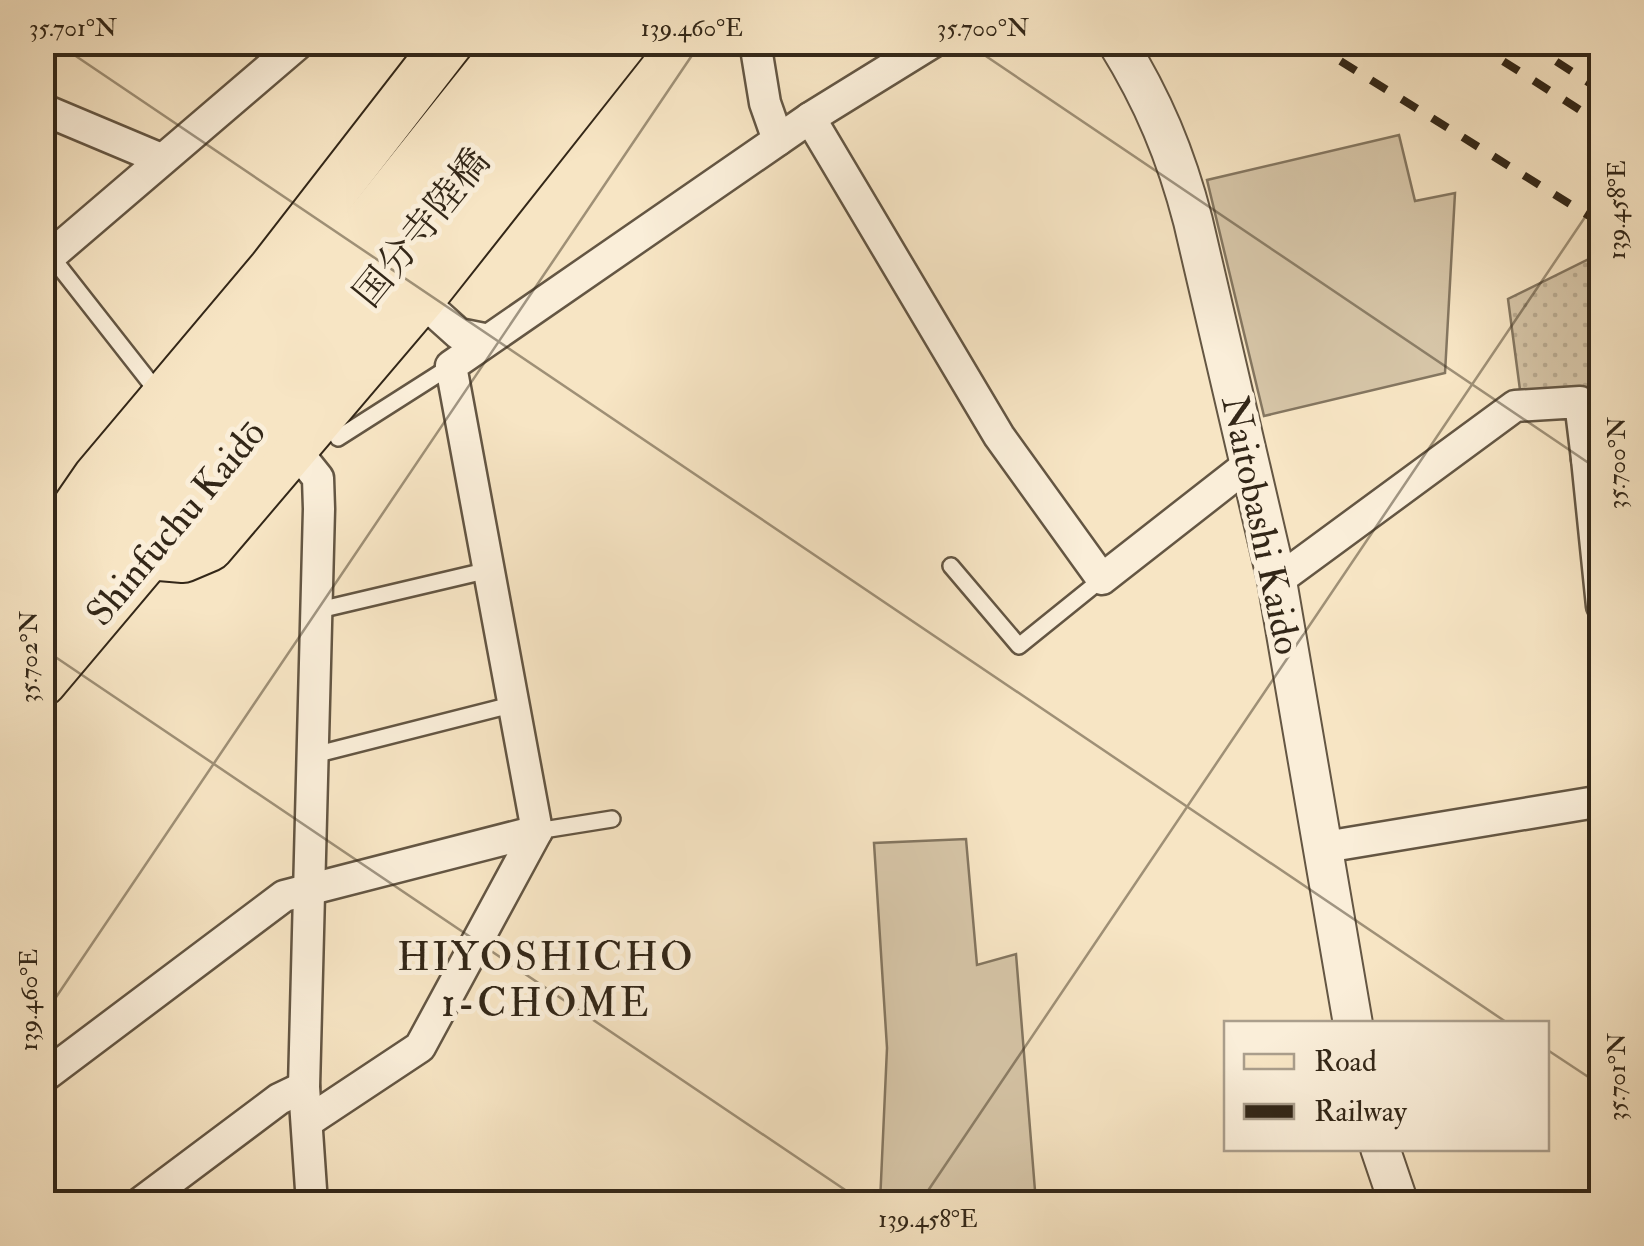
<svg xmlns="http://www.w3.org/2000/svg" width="1644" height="1246" font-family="'IM FELL Double Pica','Noto Serif JP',serif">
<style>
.grass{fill:#d6c5a7;stroke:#847660;stroke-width:2.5}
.park{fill:url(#park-dots);stroke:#847660;stroke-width:2.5}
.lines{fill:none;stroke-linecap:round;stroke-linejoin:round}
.service-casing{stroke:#645643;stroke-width:20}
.minor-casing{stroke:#645643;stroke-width:35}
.tertiary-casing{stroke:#645643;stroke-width:42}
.primary-casing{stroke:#332718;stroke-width:52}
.service{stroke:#faeed9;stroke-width:15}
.minor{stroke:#faeed9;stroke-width:30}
.tertiary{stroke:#faeed9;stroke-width:38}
.primary{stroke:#f7e5c4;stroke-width:48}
.rail{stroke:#332718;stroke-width:8;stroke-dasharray:18 18;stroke-linecap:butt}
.ticks{fill:none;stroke:#332718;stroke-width:2.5;stroke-opacity:0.45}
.labels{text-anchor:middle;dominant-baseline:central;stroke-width:10;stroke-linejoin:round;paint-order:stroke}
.street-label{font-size:38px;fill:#332718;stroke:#faeed9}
.neighbourhood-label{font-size:40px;letter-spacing:2.5px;fill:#332718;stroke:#faeed9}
.neatline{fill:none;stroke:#332718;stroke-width:4}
.ticks-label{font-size:25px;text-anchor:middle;fill:#332718}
</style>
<defs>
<pattern id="park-dots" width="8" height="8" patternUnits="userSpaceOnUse" patternTransform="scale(2.5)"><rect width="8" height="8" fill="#d6c5a7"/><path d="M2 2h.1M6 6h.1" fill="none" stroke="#b8a98f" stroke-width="1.8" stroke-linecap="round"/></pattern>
</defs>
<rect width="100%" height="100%" fill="#f7e5c4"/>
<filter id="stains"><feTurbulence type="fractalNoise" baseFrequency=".002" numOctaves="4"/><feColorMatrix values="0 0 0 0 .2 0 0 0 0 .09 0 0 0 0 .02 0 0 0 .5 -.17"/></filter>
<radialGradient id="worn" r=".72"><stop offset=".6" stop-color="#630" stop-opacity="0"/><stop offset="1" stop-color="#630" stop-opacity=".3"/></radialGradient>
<g class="grass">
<polygon points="1399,135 1415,201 1455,193 1445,373 1264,416 1207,180"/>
<polygon points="966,839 977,965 1016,954 1036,1203 880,1203 887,1048 874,843"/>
</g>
<polygon class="park" points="1589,259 1601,267 1601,387 1520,390 1508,299"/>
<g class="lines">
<defs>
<g id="service">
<polyline points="51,256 160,395"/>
<polyline points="338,438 451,366"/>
<polyline points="951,566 1019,646 1102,579"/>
<polyline points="315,611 489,570"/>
<polyline points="314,755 515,704"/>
<polyline points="537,831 612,819"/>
</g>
<g id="minor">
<polyline points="755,42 765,103 778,140"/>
<polyline points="42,109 161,159"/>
<polyline points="810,118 999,436 1102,579 1249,464"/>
<polyline points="42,263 300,42"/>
<polyline points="420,299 459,334 484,339"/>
<polyline points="294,448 318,478 319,509 304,1087 312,1204"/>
<polyline points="1587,459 1602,606"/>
<polyline points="1277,581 1515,406 1580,402 1587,459 1602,458"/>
<polyline points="1325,847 1602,801"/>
<polyline points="42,1078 284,896 537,831"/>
<polyline points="307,1122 420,1047 537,831 451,366 810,118 933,42"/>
<polyline points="139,1204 279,1099 304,1087"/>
</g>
<g id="tertiary">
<path d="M1117,42C1153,100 1176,155 1193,221L1277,581L1353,1024"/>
<polyline points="1380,1148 1399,1204"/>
</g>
<g id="primary">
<polyline points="148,555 183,558 209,547 420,299 623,42"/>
<polyline points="42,558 97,478 273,269 449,42"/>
<polyline points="42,614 342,256 513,42"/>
<polyline points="42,682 418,236 570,42"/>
</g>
</defs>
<use href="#service" class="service-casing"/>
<use href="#minor" class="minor-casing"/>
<use href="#tertiary" class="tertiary-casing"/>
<use href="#primary" class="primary-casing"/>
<use href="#service" class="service"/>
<use href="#minor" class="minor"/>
<use href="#tertiary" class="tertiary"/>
<use href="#primary" class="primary"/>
<g class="rail">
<polyline points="1310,42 1602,224"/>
<polyline points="1473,42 1602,124"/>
<polyline points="1526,42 1602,91"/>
</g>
</g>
<path class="ticks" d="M55,42L1509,1024M965,42L1602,472M42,648L866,1204M42,1018L701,42M1546,1049L1602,1086M919,1204L1602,192"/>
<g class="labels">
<g class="street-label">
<text transform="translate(422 228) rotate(-51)">国分寺陸橋</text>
<text transform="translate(176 523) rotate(-50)">Shinfuchu Kaidō</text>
<text transform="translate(1261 525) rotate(78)">Naitobashi Kaido</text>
</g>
<g class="neighbourhood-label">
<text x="546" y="957">HIYOSHICHO<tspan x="546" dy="46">1-CHOME</tspan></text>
</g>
</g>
<rect width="1644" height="1246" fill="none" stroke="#f7e5c4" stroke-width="110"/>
<rect x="1224" y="1021" width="325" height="130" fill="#faeed9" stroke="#aa9e8c" stroke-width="2.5"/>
<rect x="1244" y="1054" width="50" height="15" fill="#f7e5c4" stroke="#aa9e8c" stroke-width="2.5"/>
<text x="1314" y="1071" font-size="30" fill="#332718">Road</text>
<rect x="1244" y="1104" width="50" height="15" fill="#332718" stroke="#aa9e8c" stroke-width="2.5"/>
<text x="1314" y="1121" font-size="30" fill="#332718">Railway</text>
<rect x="55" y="55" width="1534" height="1136" class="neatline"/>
<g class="ticks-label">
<text x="73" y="36">35.701°N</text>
<text x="692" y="36">139.460°E</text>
<text x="983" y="36">35.700°N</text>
<text transform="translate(1616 210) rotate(-90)" y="9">139.458°E</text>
<text transform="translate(1616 463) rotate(-90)" y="9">35.700°N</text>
<text transform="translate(28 657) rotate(-90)" y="9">35.702°N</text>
<text transform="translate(28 1000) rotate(-90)" y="9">139.460°E</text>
<text transform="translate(1616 1077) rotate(-90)" y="9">35.701°N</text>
<text x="928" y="1227">139.458°E</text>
</g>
<rect width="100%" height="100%" filter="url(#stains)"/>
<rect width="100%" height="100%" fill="url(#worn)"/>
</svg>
